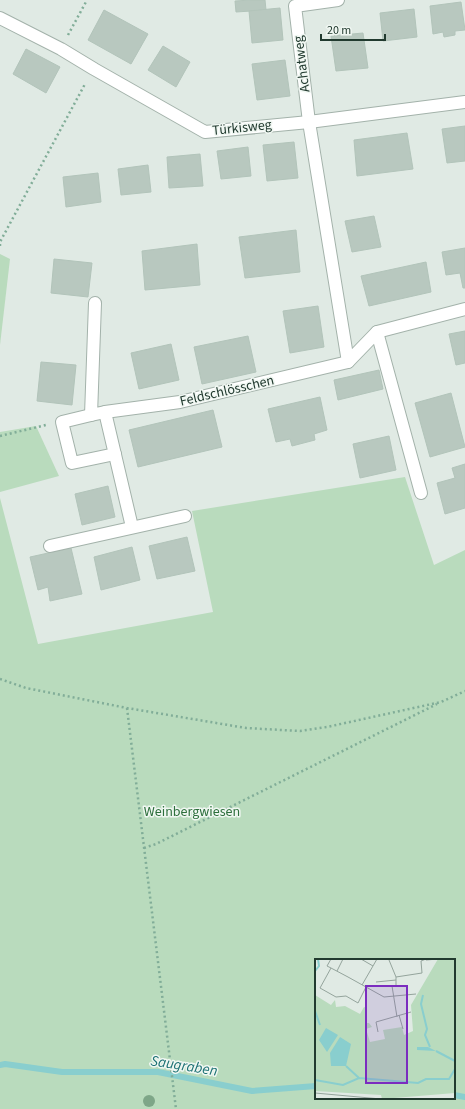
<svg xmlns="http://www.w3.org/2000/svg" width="465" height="1109" font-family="'Source Sans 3',sans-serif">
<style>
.green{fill:#b9dbbd;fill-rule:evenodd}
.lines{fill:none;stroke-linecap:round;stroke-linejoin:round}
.stream{stroke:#89cece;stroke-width:6}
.building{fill:#b8c8bf;stroke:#b2c4ba}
.minor-casing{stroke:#a3b2aa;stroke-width:14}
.path{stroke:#81ad98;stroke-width:2.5;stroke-dasharray:2 3;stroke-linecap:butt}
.minor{stroke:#fff;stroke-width:12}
.tree{fill:#7ea688}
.labels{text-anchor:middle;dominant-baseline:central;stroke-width:3;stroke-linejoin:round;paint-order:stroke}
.street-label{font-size:14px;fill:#213a2f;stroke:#f0f7f2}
.park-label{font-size:14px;fill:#2d6f3c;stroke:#f0f7f2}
.water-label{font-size:15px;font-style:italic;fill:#1d7274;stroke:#f0f7f2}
.inset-river{fill:none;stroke:#89cece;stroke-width:2}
.inset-road{fill:none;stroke:#94a49c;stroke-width:1}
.view{fill:#7b2cbf;fill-opacity:0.15;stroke:#7b2cbf;stroke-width:2}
.inset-edge{fill:none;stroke:#213a2f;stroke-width:2}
</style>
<rect width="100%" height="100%" fill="#e0eae4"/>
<g class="green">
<polygon points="0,254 10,259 0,345"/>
<polygon points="36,426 59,476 0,492 0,432"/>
<path d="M405,477L434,565L465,550V1109H0V498L38,644L213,612L192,511ZM316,960H454V1098H316Z"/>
</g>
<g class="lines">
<g class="stream">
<polyline points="0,1065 5,1064 62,1072 158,1072 252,1091 316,1086"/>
<polyline points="454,1095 465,1097"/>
</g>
</g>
<g class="building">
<polygon points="251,0 265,0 266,10 236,12 235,1"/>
<polygon points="461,2 465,30 455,31 455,35 444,37 443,32 433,34 430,6"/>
<polygon points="280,8 283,40 252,43 249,11"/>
<polygon points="414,9 417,37 383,41 380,13"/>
<polygon points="104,10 148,34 131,64 88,40"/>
<polygon points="363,33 368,68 336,71 331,36"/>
<polygon points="163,46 190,62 176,87 148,70"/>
<polygon points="26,49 60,67 46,93 13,74"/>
<polygon points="285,60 290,96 257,100 252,64"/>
<polygon points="465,126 465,161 447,163 442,129"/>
<polygon points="407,133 413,169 357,176 354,140"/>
<polygon points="294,142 298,178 267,181 263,145"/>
<polygon points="248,147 251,176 221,179 217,151"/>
<polygon points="200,154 203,186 169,188 167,157"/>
<polygon points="148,165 151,192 121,195 118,169"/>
<polygon points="98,173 101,202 66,207 63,177"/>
<polygon points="374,216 381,247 352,252 345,221"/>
<polygon points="296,230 300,272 245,278 239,237"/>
<polygon points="197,244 200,285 145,290 142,251"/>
<polygon points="465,248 465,288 463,288 460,273 446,275 442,252"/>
<polygon points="54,259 92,263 88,297 51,293"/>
<polygon points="426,262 431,292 369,306 361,276"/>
<polygon points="318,306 324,347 290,353 283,311"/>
<polygon points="465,331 465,363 456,365 449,334"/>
<polygon points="248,336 256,372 202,384 194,347"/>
<polygon points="171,344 179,380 139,389 131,353"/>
<polygon points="41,362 76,365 72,405 37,401"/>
<polygon points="379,370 383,389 338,400 334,380"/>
<polygon points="451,393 465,447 430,457 415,403"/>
<polygon points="320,397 327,430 314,434 315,440 292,446 290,439 276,442 268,409"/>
<polygon points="213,410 222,447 138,467 129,430"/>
<polygon points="389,436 396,470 360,478 353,444"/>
<polygon points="465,464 465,508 445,514 437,483 455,478 452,468"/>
<polygon points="108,486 115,517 82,525 75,494"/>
<polygon points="187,537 195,571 157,579 149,546"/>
<polygon points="132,547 140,580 101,590 94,557"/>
<polygon points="71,548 82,594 50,601 48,587 38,590 30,557"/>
</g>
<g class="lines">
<defs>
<g id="minor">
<polyline points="338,0 295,6 309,122 348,362"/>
<polyline points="0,18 61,49 94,69 205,132 309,122 465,102"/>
<polyline points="95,303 91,415 105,412"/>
<polyline points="377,332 421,493"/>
<polyline points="91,415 62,422 72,463 115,454"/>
<polyline points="132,527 105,412 180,402 348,362 377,332 465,309"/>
<polyline points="50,546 185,516"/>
</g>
</defs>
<use href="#minor" class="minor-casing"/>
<g class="path">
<polyline points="68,35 87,0"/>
<polyline points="0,246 0,242 85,84"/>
<polyline points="0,436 46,425"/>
<polyline points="0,679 26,688 127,708 246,728 300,731 327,727 441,702 465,691"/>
<polyline points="127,708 176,1109"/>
<polyline points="144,848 156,844 437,704"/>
</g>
<use href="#minor" class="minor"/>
</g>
<circle class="tree" cx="149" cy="1101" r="6"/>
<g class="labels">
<g class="street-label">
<text transform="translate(302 64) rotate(-97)">Achatweg</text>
<text transform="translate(242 128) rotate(-6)">Türkisweg</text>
<text transform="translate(227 391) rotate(-13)">Feldschlösschen</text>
</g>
<g class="park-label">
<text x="192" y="812">Weinbergwiesen</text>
</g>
<g class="water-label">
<text transform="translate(184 1066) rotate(9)">Saugraben</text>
</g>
</g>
<g transform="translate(315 959)">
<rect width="140" height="140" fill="#e0eae4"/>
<path d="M123,0H140V134L67,140L66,136L0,132V36L16,46L20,41L21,48L30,47L45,55L49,48L52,49L51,64H54L57,68L51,70L55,83L70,80L68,71L87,68L89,76L98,72L96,46Z" fill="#b9dbbd"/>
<path d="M11,69L23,76L12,93L4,81ZM25,78L36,85L31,107H16L15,94ZM113,88L121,92L102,91V88Z" fill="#89cece"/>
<path class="inset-river" d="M0,12L4,7L3,0M108,36L106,45L112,70L110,76L115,88M0,52L5,66M121,92L140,102M31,107L44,119M0,121L28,126L44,119L103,124L111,120H134L140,110"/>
<path class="inset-road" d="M46,0L58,7M74,1L81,18V27H77L82,58M111,1L123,0M16,9L12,7L16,0M22,12L28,0M81,18L107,14L106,2L111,0M61,23L81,21M47,26L62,0M51,28L43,44L31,37L21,38L5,29L16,9L33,18L69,38L101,35M84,56L88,70M63,73L61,63L96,53M0,134L66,140"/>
<path class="view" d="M51,27H92V124H51Z"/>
<rect width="140" height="140" class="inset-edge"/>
</g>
<path d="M321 34v6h64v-6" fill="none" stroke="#213a2f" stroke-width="2"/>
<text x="327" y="34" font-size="12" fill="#213a2f" stroke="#f0f7f2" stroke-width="3" paint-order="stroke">20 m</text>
</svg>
